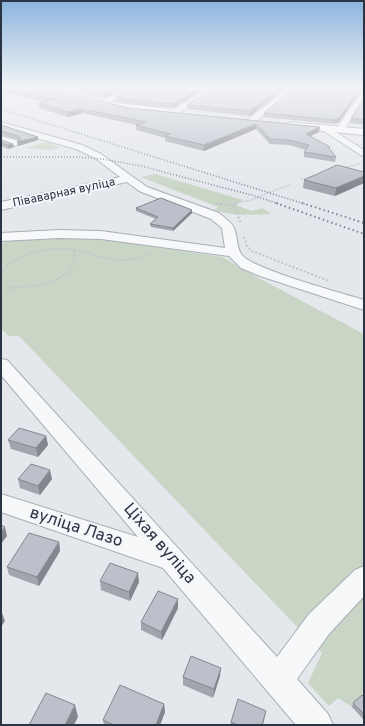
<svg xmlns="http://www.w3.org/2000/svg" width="365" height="726" font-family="Overpass,sans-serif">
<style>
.green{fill:#c9d6c5}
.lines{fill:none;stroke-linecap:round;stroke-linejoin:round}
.minor-casing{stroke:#a9aeb7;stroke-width:2}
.major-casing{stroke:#a3abb8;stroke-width:2}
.path-far2{stroke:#c2c5cb;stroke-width:1;stroke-dasharray:1.5 1.5;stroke-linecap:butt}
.path-far1{stroke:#c2c5cb;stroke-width:1.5;stroke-dasharray:1.5 1.5;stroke-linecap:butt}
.path{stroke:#c2c5cb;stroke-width:2;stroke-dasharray:2 2;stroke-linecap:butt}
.minor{fill:#f7f8fa;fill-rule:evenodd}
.major{fill:#fff;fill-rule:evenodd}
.rail-far1{stroke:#7d8696;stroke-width:1.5;stroke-dasharray:1 2;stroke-linecap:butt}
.rail{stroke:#7d8696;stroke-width:2;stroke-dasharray:1.5 3;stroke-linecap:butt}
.wall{fill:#a1a5ae}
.shaded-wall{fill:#83868d}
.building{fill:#bbc0ca;stroke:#83868d}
.labels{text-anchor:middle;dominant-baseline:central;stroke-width:4;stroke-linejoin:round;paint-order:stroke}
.far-street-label{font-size:12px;fill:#2b3445;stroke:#f4f6f9}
.near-street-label{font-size:17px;fill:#2b3445;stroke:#f4f6f9}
</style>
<rect width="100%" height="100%" fill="#e4e7ec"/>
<g class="green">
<polygon points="42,143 49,143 61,148 51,150 24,148"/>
<path d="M155,174L243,200L236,205L252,211L262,208L271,214C250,215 234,216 214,210L218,207L141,177Z"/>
<polygon points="29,237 123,239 128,243 223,257 242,269 364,334 364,720 352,707 338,698 329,706 308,683 322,653 19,336 9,336 1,329 1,243"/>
</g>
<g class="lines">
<defs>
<g id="minor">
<polygon points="132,87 141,87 106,104 103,104 99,102"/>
<polygon points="211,87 219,87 175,115 172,115 168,113"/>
<polygon points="290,87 298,87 254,123 248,123 247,121 248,119"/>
<polygon points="361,93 364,93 364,100 343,131 337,131 336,129"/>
<path d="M1,122L82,145L101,154L147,187L219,213C224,218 232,222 234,228C238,237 236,247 242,255C252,269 342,293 364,300V310L260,276L241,268L229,256L101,239L59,238L1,241V233L59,230L101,231L225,248L222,228L211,219L139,191L127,182L1,210V202L120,177L95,158L76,149L1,128Z"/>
<polygon points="325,125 364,150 364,157 322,130 321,128 322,126"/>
<polygon points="1,136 18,141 20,143 15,146 1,142"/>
<polygon points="1,359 7,360 277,657 309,614 355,570 364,566 364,596 329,634 297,679 328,714 333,725 296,725 163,568 1,512 1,494 138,537 1,375"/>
</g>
<g id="major">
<polygon points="40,87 54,87 115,103 170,109 175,112 170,115 115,109 41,89"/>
<polygon points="290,122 364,129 364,135 286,127 285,125"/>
</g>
</defs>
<use href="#minor" class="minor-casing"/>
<use href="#major" class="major-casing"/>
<g class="path-far2">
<polyline points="193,111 242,116"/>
<polyline points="269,118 282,120"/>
</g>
<g class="path-far1">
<polyline points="344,168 362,163"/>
<polyline points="301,179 316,175"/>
<polyline points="216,204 223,204"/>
<path d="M235,204C240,201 245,202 251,200C264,195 276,189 290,185"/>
</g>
<g class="path">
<polyline points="237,203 234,205 241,224"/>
<polyline points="216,204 234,205"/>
<polyline points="244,237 247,246 252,251 329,281"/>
<path d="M1,272C18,252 50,246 75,250C91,253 106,260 123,260C133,260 142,256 152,252"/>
<path d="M1,288C22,288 66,286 74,262C75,259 74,254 74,250"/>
</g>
<use href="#minor" class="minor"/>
<use href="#major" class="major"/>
<g class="rail-far1">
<polyline points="1,109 305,204"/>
<polyline points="1,157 75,157 102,159 141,166 255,196 279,204"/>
</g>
<g class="rail">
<polyline points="276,203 364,234"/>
<polyline points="302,203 364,223"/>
</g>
</g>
<g class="wall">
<polygon points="1,87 128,108 320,127 319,132 310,136 329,149 336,157 335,162 304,157 304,152 306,150 289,145 270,144 256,129 204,151 165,141 165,138 136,130 136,125 83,113 68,117 39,108 39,103 46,102 1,92"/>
<polygon points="62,87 128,87 105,98"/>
<polygon points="208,87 173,108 128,104 116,101 116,96"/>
<polygon points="287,87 250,116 187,109 187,105"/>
<polygon points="295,87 364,92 360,92 339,122 334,124 263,117 264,113"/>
<polygon points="364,99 364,125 350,123 351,118"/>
<polygon points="1,125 38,137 38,140 18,146 20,141 19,140 1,135"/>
<polygon points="1,140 13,144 14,147 8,149 1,146"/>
<polygon points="364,172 364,183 335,196 303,188 304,180"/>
<polygon points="136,208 192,213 173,231 151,227 150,224 156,219 136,211"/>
<polygon points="46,436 48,445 38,457 11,449 8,440"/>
<polygon points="18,479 52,479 40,495 20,488"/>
<polygon points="59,542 60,551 39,586 9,575 7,567"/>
<polygon points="100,581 139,582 130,601 101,590"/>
<polygon points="178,599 178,608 162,640 141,630 141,622"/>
<polygon points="220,676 213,698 183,685 183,677"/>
<polygon points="364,697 364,720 352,707 353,703"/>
<polygon points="164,704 165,712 160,725 104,725 103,720"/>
<polygon points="266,711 263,725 230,725 231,722"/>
</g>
<g class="shaded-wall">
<polygon points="118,87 128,87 105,98 104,93"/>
<polygon points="201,87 208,87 173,108 173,104"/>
<polygon points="282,87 287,87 250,116 250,111"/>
<polygon points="364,87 364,92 360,92 339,122 334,124 335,120 360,88"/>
<polygon points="82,109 83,113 68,117 67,112"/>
<polygon points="256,124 256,129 204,151 204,145"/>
<polygon points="320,127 319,132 305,139 306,134"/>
<polygon points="38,137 38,140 18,146 17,142"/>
<polygon points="13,144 14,147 8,149 8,145"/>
<polygon points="364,176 364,183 335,196 336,188"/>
<polygon points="192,210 192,213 173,231 173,228"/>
<polygon points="46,436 48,445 38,457 36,448"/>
<polygon points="50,470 52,479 40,495 38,486"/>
<polygon points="5,527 7,536 1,544 1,532"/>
<polygon points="59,542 60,551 39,586 37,577"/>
<polygon points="138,573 139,582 130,601 129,592"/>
<polygon points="178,599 178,608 162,640 161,632"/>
<polygon points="2,613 5,621 1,627 1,614"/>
<polygon points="221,668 220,676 213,698 214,689"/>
<polygon points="164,704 165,712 160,725 156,725"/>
<polygon points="75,705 78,717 74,725 65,725"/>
</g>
<g class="building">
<polygon points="1,87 44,87 128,108 320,127 306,134 330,147 329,148 336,157 304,152 309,145 289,140 270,139 256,124 204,145 165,136 170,134 136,125 146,122 82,109 67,112 39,103 56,99 1,88"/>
<polygon points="79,87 118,87 104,93"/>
<polygon points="135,87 201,87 173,104 128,99 116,96"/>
<polygon points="215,87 282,87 250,111 187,105"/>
<polygon points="295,87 364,87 360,88 340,117 335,120 264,113"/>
<polygon points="364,99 364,120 351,118"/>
<polygon points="1,125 38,137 17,142 21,140 18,136 1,131"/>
<polygon points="1,140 13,144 8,145 1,143"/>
<polygon points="337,165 364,172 364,176 336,188 304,180"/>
<polygon points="161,198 192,210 173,228 150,224 158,217 136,208"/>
<polygon points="19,428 46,436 36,448 8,440"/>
<polygon points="31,464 50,470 38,486 18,479"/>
<polygon points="1,525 5,527 1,532"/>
<polygon points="29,533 59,542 37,577 7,567"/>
<polygon points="110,563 138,573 129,592 100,581"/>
<polygon points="158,591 178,599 161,632 141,622"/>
<polygon points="191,656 221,668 214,689 183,677"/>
<polygon points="120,685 164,704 156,725 114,725 103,720"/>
<polygon points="46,693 75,705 65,725 29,725"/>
<polygon points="362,695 364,697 364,714 353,703"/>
<polygon points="238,699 266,711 262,725 238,725 231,722"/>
</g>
<linearGradient id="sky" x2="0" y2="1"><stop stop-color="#8bb4dd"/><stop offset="0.46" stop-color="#f3f4f6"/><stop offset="1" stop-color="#f3f4f6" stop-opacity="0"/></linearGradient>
<rect width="365" height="189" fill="url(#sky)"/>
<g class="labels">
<g class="far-street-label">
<text transform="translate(64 193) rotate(-12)">Піваварная вуліца</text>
</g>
<g class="near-street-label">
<text transform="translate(76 528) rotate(18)">вуліца Лазо</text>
<text transform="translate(159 544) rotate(49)">Ціхая вуліца</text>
</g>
</g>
<rect width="365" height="726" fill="none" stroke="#2b3445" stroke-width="4"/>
</svg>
